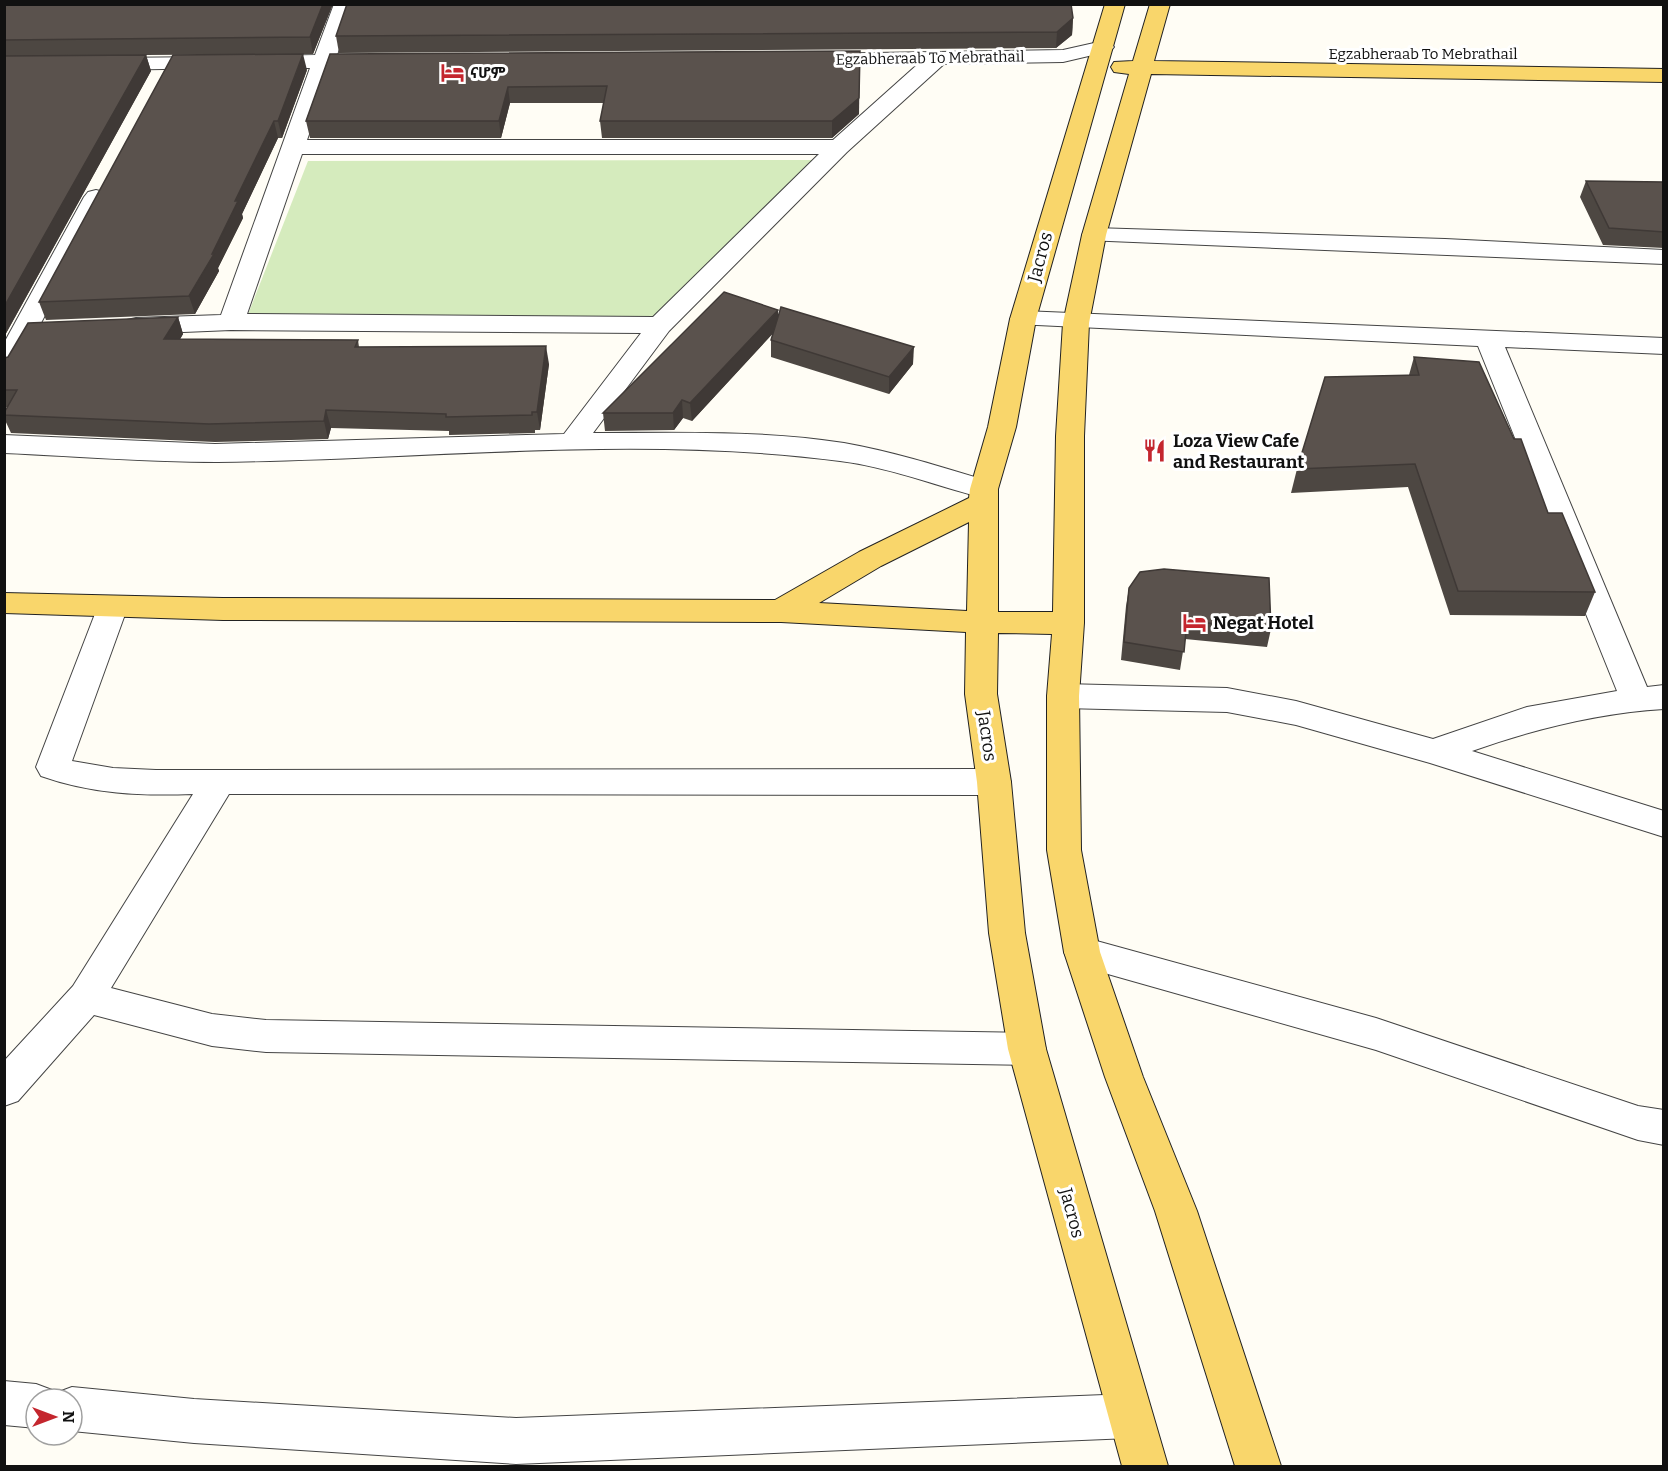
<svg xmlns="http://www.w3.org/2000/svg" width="1668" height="1471" font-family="Bitter,'Noto Sans Ethiopic',serif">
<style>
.green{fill:#d5ebbd}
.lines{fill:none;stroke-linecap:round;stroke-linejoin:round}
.minor-casing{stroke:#444;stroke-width:2}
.major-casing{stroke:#222;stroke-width:2}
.minor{fill:#fff;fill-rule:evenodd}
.major{fill:#f9d66b;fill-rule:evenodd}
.wall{fill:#4d4742}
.shaded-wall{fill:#3f3936}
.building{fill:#5a524d;stroke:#3f3936;stroke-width:1.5}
.labels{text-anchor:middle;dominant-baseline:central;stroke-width:6;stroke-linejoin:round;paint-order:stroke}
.far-street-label{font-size:15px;fill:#111;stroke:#fff}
.far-poi-label{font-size:15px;font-weight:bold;fill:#111;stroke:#fff;text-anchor:start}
.street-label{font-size:18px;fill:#111;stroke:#fff}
.poi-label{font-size:18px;font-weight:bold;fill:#111;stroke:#fff;text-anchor:start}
</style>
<rect width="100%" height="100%" fill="#fffdf5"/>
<polygon class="green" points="816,160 666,317 247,317 308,161"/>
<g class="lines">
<defs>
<g id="minor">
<path d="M334,4H354L337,55L380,56L383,61L380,66L332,68L307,140H833L918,64L816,65L808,64L805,59L808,54L1063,50L1103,41L1110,43L1114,47L1110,51L1063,62L944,64L847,152L669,331L593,433C676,433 761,430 844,443C895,452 945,468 994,483L998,489L994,495L984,498C936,486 889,467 840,461C634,434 424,460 217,462C147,462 75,456 4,453V435L215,444L564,434L641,333L231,330L136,334L127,332L123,326L127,320L136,318L221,315L310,68H261L253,67L250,62L253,57L261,56L315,55ZM302,154H819L653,317L247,314Z"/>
<polygon points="213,57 221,58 224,63 221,68 105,70 97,69 94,64 97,59 105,58"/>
<polygon points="96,190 104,192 108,197 17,368 13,374 4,376 4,343 84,197 88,192"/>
<polygon points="1094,228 1445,239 1664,250 1664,264 1085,240 1082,235 1085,230"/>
<path d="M1023,311L1664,338V354L1505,347L1647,687L1664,685V709C1598,713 1534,729 1472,751L1664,811V837L1430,763L1296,725L1227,712L1063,708L1052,704L1047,696L1052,688L1063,684L1227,688L1296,701L1433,739L1527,707L1617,691L1478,346L1014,324L1010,319L1014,314Z"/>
<path d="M113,596L124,599L128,606L72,761L113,768L156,770L994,769L1006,773L1011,782L1006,791L994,795L229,794L111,988L212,1014L266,1020L1027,1033L1041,1037L1046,1049L1041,1061L1027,1065L266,1052L212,1046L94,1015L18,1101L4,1106V1061L73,986L193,794C140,796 92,794 41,776L36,767L98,606L102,599Z"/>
<polygon points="1082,937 1376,1018 1638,1106 1664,1110 1664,1145 1638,1140 1376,1050 1069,963 1064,952 1069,941"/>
<polygon points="4,1381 36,1384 52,1390 55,1397 56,1393 72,1387 194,1399 516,1418 1130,1394 1146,1400 1152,1416 1146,1432 1130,1438 516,1464 194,1443 72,1431 72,1399 36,1399 36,1428 4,1425"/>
</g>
<path id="major" d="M1105,4H1125L1036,319L1016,427L998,489V612H1053L1056,436L1063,323L1082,235L1129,74L1114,72L1111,67L1114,62L1133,61L1150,4H1170L1154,61L1664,69V82L1151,74L1106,235L1089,323L1084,436V623L1079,696L1081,850L1100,952L1143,1077L1197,1211L1281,1466H1235L1155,1211L1105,1077L1064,952L1047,850V696L1052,634L998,633L997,694L1011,782L1025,933L1046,1049L1168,1466H1122L1008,1049L989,933L977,782L965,694L966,632L781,622L223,620L4,613V593L223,598L775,600L859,552L969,498L970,489L988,427L1010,319ZM969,522L967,611L819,603L881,566Z"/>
</defs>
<use href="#minor" class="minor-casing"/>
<use href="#major" class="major-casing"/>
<use href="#minor" class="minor"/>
<use href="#major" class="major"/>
</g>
<g class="wall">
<polygon points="4,4 333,4 313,54 146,55 151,71 4,337"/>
<polygon points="1073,18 1072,35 1056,48 339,53 336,36"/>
<polygon points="330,54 859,114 832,138 602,138 600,121 604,103 510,103 501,138 310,138 306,121"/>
<polygon points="307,70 282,138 278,138 242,214 243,218 218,268 219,271 195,314 46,320 39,302"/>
<polygon points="1586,181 1663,182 1664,181 1664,248 1603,245 1580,197"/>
<polygon points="178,317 183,334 180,339 358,340 359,347 549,364 540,430 535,430 535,433 449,435 449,431 331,428 328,439 215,442 11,433 4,418 8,407 4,407 4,358"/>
<polygon points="778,317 913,364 889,394 771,357 771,340 773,333 692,421 683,418 674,430 605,431 603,413"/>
<polygon points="1414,357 1548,513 1595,592 1585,616 1450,615 1408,487 1291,493 1297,469 1409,375"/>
<polygon points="1129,588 1271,629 1267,647 1185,639 1180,670 1121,660 1126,606"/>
</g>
<g class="shaded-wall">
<polygon points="323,4 333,4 313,54 310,37"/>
<polygon points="1073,18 1072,35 1056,48 1057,32"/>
<polygon points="860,51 859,114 832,138 832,121"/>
<polygon points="303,54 307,70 282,138 278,121"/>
<polygon points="146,55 151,71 4,337 4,307"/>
<polygon points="508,87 510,103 501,138 499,121"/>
<polygon points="274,121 278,138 242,214 243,218 218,268 219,271 195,314 189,296 212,254 235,201"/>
<polygon points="778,310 778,328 692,421 690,403"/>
<polygon points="178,317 183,334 170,357 164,339"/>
<polygon points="546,346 549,364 540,430 537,412"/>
<polygon points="914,347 913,364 889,394 889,377"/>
<polygon points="682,400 683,418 674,430 673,413"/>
<polygon points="326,410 331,428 328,439 324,421"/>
</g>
<g class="building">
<polygon points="4,4 323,4 310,37 4,40"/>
<polygon points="347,4 1071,4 1073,18 1057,32 336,36"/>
<polygon points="860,51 859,98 832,121 600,121 607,86 508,87 499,121 306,121 330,54"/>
<polygon points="303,54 278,121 274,121 235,201 238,201 212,254 214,254 189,296 39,302 173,55"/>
<polygon points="146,55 4,307 4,56"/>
<polygon points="1586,181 1664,182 1664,232 1609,228"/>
<polygon points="724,292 778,310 690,403 682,400 673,413 603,413"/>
<polygon points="781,307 914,347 889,377 771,340"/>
<polygon points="178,317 164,339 358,340 355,347 546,346 537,412 532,412 532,415 446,417 446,414 326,410 324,421 209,424 4,415 4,413 17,390 4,390 4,358 8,357 28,323"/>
<polygon points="1414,357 1479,362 1514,439 1521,439 1548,513 1562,513 1595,592 1458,591 1415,464 1297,469 1325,377 1419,375"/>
<polygon points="1164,569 1269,578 1271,629 1187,621 1184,652 1124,642 1129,588 1140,572"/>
</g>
<defs>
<symbol id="hotel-bare" viewBox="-9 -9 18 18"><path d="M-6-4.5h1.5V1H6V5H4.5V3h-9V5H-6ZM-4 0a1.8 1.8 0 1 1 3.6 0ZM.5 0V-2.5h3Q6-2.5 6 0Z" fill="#c4262e" stroke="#fff" stroke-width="2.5" paint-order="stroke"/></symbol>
<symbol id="restaurant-bare" viewBox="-9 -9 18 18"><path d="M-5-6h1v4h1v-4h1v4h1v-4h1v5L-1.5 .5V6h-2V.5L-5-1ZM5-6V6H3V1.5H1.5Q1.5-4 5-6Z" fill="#c4262e" stroke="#fff" stroke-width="2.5" paint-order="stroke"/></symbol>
</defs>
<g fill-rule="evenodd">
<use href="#hotel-bare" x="436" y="56" width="33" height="33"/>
<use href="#restaurant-bare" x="1138" y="434" width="33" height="33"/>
<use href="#hotel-bare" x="1178" y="606" width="33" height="33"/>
</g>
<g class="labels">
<g class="far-street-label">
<text x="1423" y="54">Egzabheraab To Mebrathail</text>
<text transform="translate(930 58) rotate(-1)">Egzabheraab To Mebrathail</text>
</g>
<g class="far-poi-label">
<text x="470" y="73">ናሆም</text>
</g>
<g class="street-label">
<text transform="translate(1040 257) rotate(-75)">Jacros</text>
<text transform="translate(987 736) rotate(82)">Jacros</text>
<text transform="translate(1072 1213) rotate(75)">Jacros</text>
</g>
<g class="poi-label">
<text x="1173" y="441">Loza View Cafe<tspan x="1173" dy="21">and Restaurant</tspan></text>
<text x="1213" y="623">Negat Hotel</text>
</g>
</g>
<rect width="1668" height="1471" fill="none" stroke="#111111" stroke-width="12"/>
<g transform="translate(54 1417) rotate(90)"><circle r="28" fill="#ffffff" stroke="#a0a0a0" stroke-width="1.5"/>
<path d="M0-4.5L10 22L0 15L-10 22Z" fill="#c4262e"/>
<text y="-9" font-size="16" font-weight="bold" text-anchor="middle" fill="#111111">N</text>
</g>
</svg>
